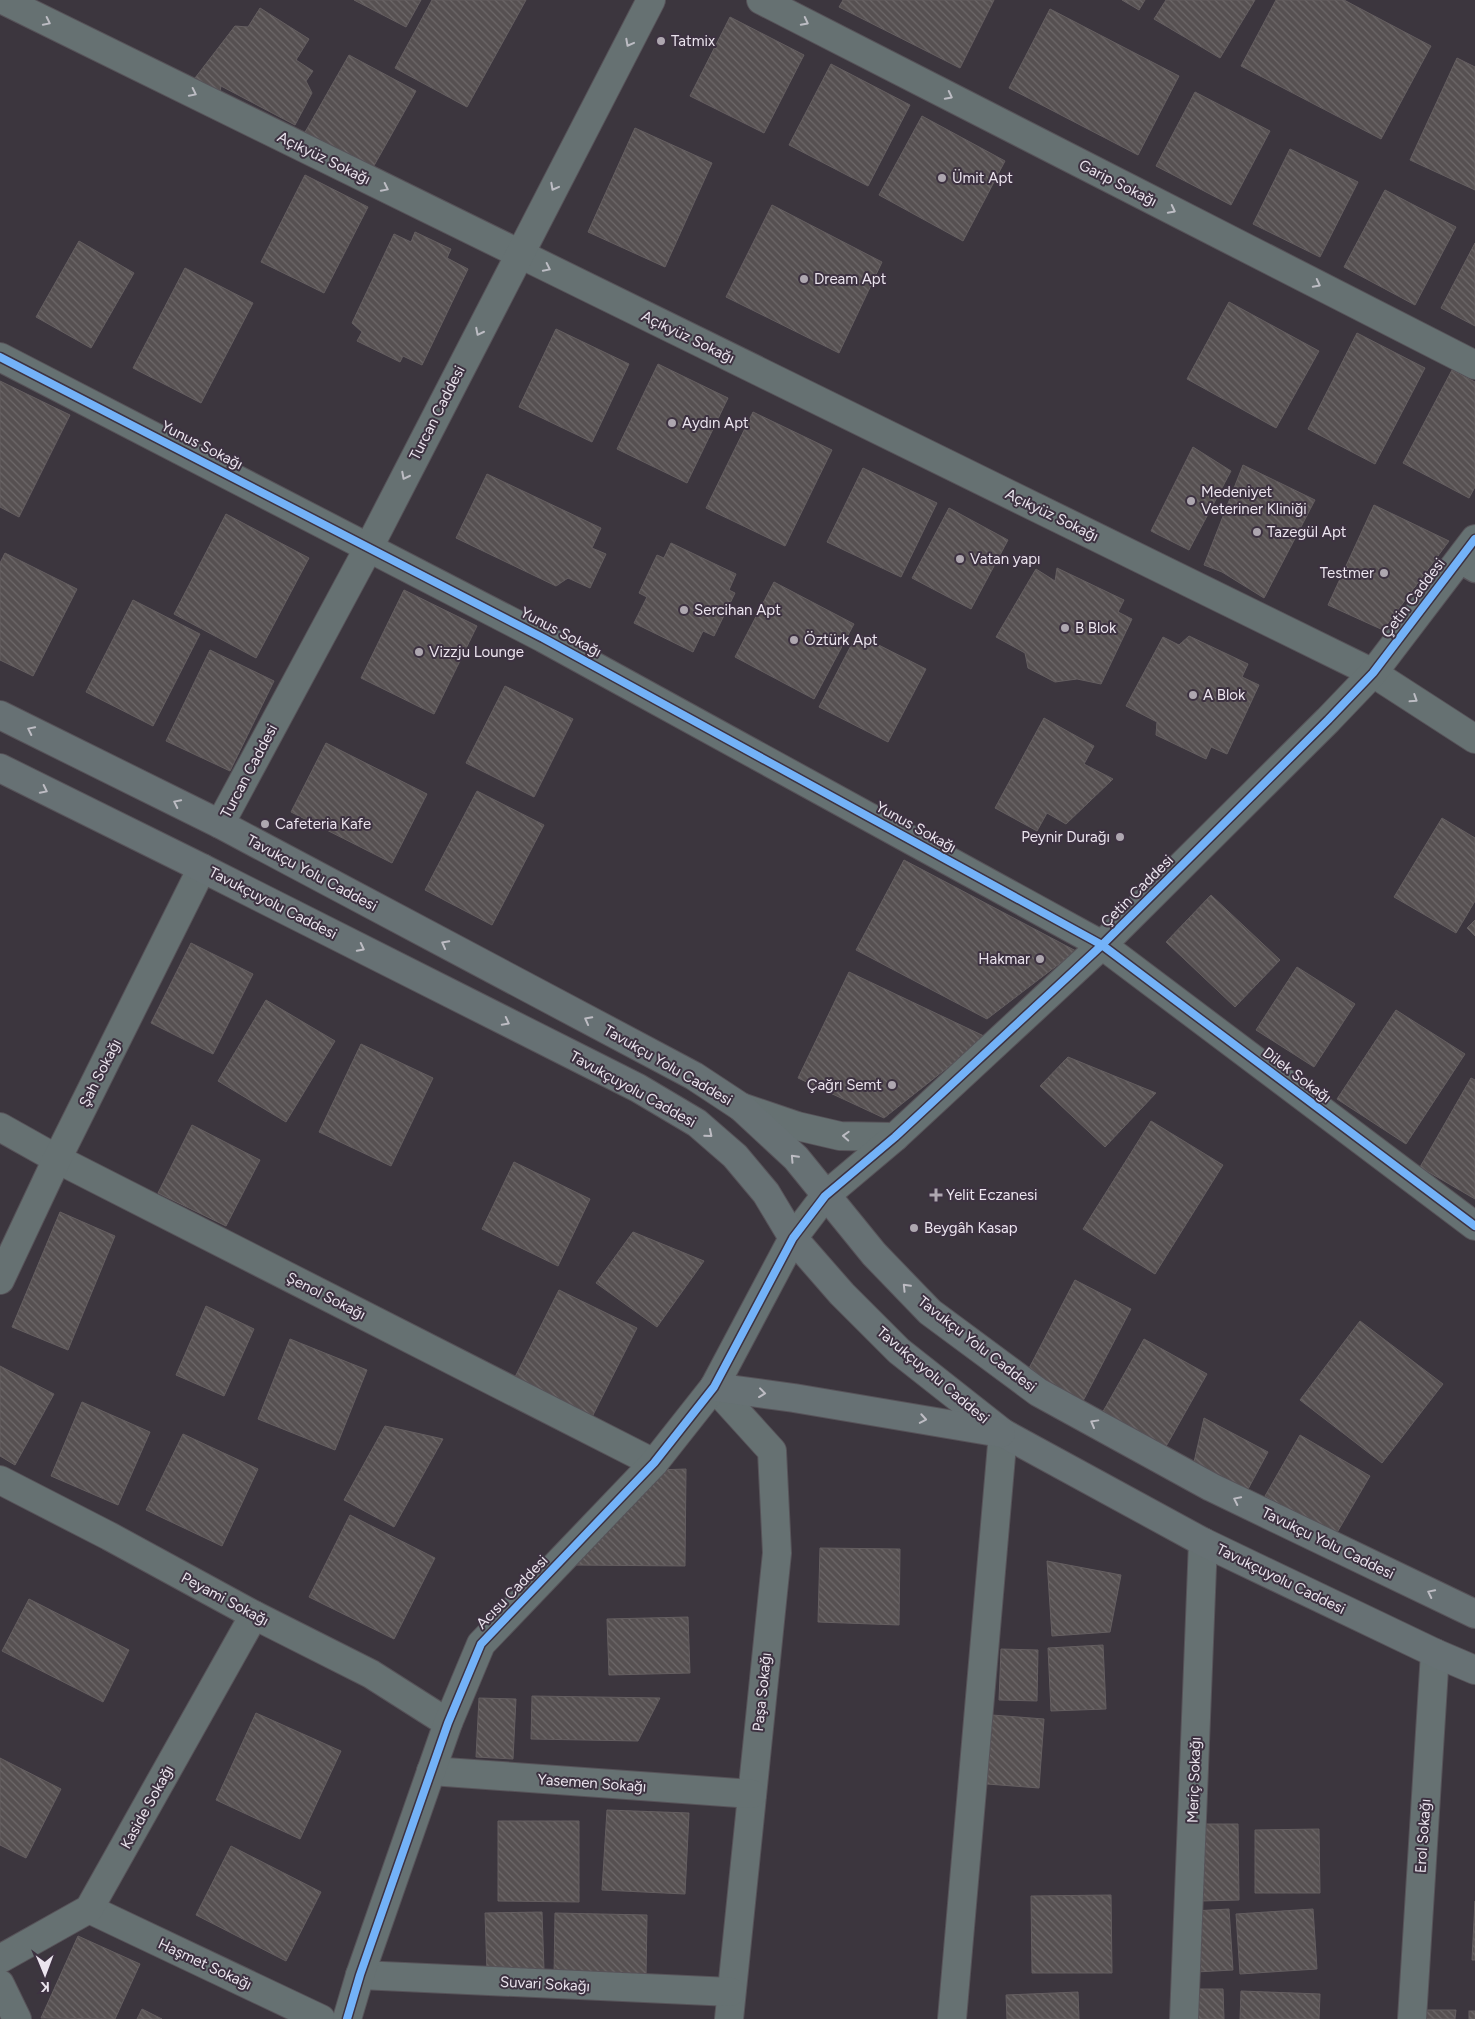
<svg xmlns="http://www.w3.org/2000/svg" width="1475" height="2019" font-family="Figtree,sans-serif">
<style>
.building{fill:url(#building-back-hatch);stroke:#645e60}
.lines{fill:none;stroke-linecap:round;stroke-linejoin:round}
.service-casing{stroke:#575359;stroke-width:25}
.minor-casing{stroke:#575359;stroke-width:30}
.tertiary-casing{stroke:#575359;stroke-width:30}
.primary-casing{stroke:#575359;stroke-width:30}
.service{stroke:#667172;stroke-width:22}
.minor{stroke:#667172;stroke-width:28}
.tertiary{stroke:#667172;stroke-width:28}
.primary{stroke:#677174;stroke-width:28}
.cycleway-casing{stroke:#3d3241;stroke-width:11}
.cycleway{stroke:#73b2f8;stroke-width:8}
.oneway{stroke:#bcbcc3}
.oneway2{stroke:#bdbcc3}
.poi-dot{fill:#aea7b0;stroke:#3d3241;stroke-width:2}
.labels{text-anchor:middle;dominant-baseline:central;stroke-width:4;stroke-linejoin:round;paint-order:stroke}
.poi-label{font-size:15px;fill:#ebe4ee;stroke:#3d3241;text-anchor:start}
.street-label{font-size:15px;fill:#ebe4ee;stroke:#3d3241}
</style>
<defs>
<pattern id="building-back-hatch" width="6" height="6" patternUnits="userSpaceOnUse" patternTransform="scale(1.25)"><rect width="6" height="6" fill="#565051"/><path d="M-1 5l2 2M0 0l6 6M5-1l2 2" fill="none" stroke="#6e696a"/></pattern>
</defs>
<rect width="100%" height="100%" fill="#3c363e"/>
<g class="building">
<polygon points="354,0 421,0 406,27"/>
<polygon points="432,0 526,0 467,107 395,68"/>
<polygon points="843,0 994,0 960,68 839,7"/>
<polygon points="1122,0 1145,0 1139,10"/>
<polygon points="1166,0 1255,0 1220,58 1154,19"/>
<polygon points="1276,0 1344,0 1431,46 1381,139 1241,66"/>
<polygon points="260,8 309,39 296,60 313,71 306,81 312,93 295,125 221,86 219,97 195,78 235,26 248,27"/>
<polygon points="1050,9 1179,76 1138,155 1009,88"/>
<polygon points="730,17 804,55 764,133 690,96"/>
<polygon points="349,55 416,91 371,171 304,134"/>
<polygon points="1457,58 1475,67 1475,190 1410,160"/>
<polygon points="831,64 910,105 868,186 789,145"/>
<polygon points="1195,92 1270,131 1231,205 1156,166"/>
<polygon points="922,116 1005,161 963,241 879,195"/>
<polygon points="635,128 712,163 665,267 588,232"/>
<polygon points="1290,149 1358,182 1320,257 1253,224"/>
<polygon points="305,175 368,207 324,293 261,262"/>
<polygon points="1385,190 1456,227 1415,305 1344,267"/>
<polygon points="772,205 882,262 839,353 726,297"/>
<polygon points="415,232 451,249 447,258 468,269 422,365 403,356 400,362 357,341 362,332 352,323 394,234 411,242"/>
<polygon points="79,241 134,273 91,348 36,317"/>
<polygon points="1475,243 1475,326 1441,308"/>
<polygon points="185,268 253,303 201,403 133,368"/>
<polygon points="1229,302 1319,351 1276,428 1187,379"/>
<polygon points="556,329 629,364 592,442 519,407"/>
<polygon points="1357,333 1425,368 1375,464 1308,429"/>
<polygon points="658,364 728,398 687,483 617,449"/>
<polygon points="1452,370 1475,382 1475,487 1469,498 1403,463"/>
<polygon points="0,381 70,415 19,517 0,507"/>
<polygon points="753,412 832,450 785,546 706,508"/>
<polygon points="1193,447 1231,471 1189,550 1151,531"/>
<polygon points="1243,465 1315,500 1264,598 1222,572 1204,565"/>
<polygon points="863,468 937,503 901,577 827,542"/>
<polygon points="487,474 601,528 592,548 606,554 590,588 568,578 556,586 456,538"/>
<polygon points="1374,505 1449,541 1383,630 1328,605"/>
<polygon points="949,508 1008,540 971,609 912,578"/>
<polygon points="226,514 309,558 256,658 174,614"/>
<polygon points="671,543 736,574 729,590 735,593 714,636 703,631 693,652 634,623 647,597 639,593 657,555 664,558"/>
<polygon points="5,553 77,589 33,676 0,660 0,563"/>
<polygon points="1057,568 1124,600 1118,612 1132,619 1101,684 1077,679 1055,682 1028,668 1025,653 996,637 1036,569 1055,581"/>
<polygon points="774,582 854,624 814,699 735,657"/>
<polygon points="404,590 477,626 434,714 361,678"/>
<polygon points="133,600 200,634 153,726 86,692"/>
<polygon points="857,634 926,669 888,742 819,707"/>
<polygon points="1189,636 1248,664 1242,677 1259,685 1227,754 1211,747 1206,759 1156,735 1157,722 1126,706 1163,637 1179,645"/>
<polygon points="210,650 274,681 230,771 166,741"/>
<polygon points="505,686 573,719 534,797 466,763"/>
<polygon points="1044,718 1094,746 1084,764 1113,779 1066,824 1047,813 1037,831 995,808"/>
<polygon points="326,743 427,794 392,863 291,812"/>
<polygon points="477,791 544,825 492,925 425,890"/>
<polygon points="1442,818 1475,838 1475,901 1456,933 1394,897"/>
<polygon points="904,860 1076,951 987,1019 856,950"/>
<polygon points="1211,895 1280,960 1235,1007 1166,942"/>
<polygon points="1475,920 1475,936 1467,928"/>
<polygon points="191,943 253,974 213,1054 151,1023"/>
<polygon points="1297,967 1355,1004 1314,1067 1256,1030"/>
<polygon points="849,972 986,1037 884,1118 798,1078"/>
<polygon points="266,1000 335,1041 286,1122 218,1081"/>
<polygon points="1396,1010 1465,1054 1406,1144 1337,1099"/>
<polygon points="361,1044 433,1078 391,1166 319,1132"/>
<polygon points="1068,1057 1156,1093 1105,1147 1040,1086"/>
<polygon points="1471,1078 1475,1080 1475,1199 1420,1167"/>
<polygon points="1151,1121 1223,1165 1155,1274 1083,1229"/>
<polygon points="192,1125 260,1160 226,1226 158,1193"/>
<polygon points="514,1162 590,1199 558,1266 482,1229"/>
<polygon points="60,1212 115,1236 68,1350 12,1327"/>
<polygon points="633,1232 704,1261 657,1327 596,1283"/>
<polygon points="1075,1280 1131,1309 1083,1401 1027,1372"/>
<polygon points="559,1290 637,1328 592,1417 514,1379"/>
<polygon points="206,1306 254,1329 224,1396 176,1375"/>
<polygon points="1360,1321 1443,1384 1382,1463 1300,1400"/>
<polygon points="290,1339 367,1370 335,1450 258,1419"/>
<polygon points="1144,1339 1207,1374 1164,1450 1101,1415"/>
<polygon points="0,1366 54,1394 15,1465 0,1456"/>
<polygon points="82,1402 150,1432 118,1505 51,1476"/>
<polygon points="1204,1418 1268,1452 1247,1491 1194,1462"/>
<polygon points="385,1426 443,1439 394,1527 344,1500"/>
<polygon points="183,1434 258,1469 222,1546 146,1510"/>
<polygon points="1300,1435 1370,1476 1335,1536 1265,1496"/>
<polygon points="686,1469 685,1566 574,1565 656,1470"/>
<polygon points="350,1515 435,1558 394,1639 309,1597"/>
<polygon points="820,1548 900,1549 899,1625 818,1622"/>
<polygon points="1047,1561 1121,1575 1110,1632 1052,1636"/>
<polygon points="29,1599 129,1650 103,1702 2,1651"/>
<polygon points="688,1617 690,1673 609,1675 607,1619"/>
<polygon points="1103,1645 1106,1709 1051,1711 1048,1648"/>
<polygon points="1001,1649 1038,1650 1037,1701 999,1700"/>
<polygon points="532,1696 660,1698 638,1741 531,1739"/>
<polygon points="479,1698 516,1699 513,1759 476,1757"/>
<polygon points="256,1713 341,1751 300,1839 216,1800"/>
<polygon points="992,1715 1044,1719 1039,1788 987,1784"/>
<polygon points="0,1758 61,1789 26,1858 0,1845"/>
<polygon points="607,1810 689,1813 685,1894 602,1890"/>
<polygon points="498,1821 579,1821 579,1902 498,1901"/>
<polygon points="1201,1824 1238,1824 1239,1900 1201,1901"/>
<polygon points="1319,1829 1320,1893 1255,1893 1255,1830"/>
<polygon points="231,1846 321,1892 286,1961 196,1915"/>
<polygon points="1111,1895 1112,1973 1032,1973 1031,1896"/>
<polygon points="1475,1901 1475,1960 1472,1960"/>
<polygon points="1229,1909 1233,1970 1196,1972 1193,1911"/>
<polygon points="1313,1909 1317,1969 1240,1974 1236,1914"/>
<polygon points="542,1912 544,1970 487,1972 485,1913"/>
<polygon points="555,1913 647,1915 646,1977 554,1976"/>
<polygon points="78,1936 140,1964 115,2019 41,2018"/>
<polygon points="1195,1989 1223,1989 1224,2019 1196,2019"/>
<polygon points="1241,1991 1320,1994 1319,2019 1240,2019"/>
<polygon points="1078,1992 1079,2019 1007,2019 1006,1995"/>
<polygon points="142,2009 162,2019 137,2019"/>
<polygon points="1422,2010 1456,2010 1455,2019 1421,2019"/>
<rect x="1469" y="2011" width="6" height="8"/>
</g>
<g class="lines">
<defs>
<polyline id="service" points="1458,561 1475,571"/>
<g id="minor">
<polyline points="3,0 1373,673 1475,739"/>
<polyline points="761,0 1475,365"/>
<polyline points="0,357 543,638 1102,945 1475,1226"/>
<polyline points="220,824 369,547 651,0"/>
<polyline points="0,1127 57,1159 654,1463"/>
<polyline points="0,1280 57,1159 202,868"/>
<polyline points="714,1387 772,1451 777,1553 729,2019"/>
<polyline points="0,1480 109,1536 254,1615 371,1674 448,1723"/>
<polyline points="431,1771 752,1794"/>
<polyline points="89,1909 321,2019"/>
<polyline points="0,1959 89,1909 254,1615"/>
<polyline points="360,1975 731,1992"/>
<polyline points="0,1984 17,2019"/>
<polyline points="952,2019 1003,1433"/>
<polyline points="1184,2019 1203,1542"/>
<polyline points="1412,2019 1435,1653"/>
</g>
<g id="tertiary">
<polyline points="741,1107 797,1126 840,1136 895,1137"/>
<polyline points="347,2019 360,1975 448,1723 481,1644 654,1463 714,1387 793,1238 825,1196 895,1137 1102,945 1328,720 1373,673 1475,539"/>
</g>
<g id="primary">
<polyline points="0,715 220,824 694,1076 741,1107 796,1158 874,1254 930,1312 1038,1392 1211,1487 1475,1614"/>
<polyline points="0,768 202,868 638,1088 697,1123 735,1156 766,1193 793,1238 842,1294 899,1351 1003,1433 1203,1542 1435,1653 1475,1670"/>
<polyline points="714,1387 794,1398 1001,1433"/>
</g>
</defs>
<use href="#service" class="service-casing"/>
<use href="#minor" class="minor-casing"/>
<use href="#tertiary" class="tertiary-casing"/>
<use href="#primary" class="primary-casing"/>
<use href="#service" class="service"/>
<use href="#minor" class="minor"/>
<use href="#tertiary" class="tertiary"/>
<use href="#primary" class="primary"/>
<defs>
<g id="cycleway">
<polyline points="0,357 543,638 1102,945 1475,1226"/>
<polyline points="347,2019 360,1975 448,1723 481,1644 654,1463 714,1387 793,1238 825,1196 895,1137 1102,945 1328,720 1373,673 1475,539"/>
</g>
</defs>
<use href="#cycleway" class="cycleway-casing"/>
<use href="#cycleway" class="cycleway"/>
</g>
<defs><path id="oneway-chevron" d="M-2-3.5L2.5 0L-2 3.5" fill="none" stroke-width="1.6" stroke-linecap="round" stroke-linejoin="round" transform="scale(1.25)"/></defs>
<g class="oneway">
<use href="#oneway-chevron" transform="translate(47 22) rotate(26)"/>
<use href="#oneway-chevron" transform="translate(805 22) rotate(27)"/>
<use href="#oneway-chevron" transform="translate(629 43) rotate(118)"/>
<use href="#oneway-chevron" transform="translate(193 93) rotate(26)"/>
<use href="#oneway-chevron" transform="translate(949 96) rotate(27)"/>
<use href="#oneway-chevron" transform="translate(554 187) rotate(118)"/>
<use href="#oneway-chevron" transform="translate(385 188) rotate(26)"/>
<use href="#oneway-chevron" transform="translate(1172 210) rotate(27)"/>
<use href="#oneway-chevron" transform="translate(547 268) rotate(26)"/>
<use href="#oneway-chevron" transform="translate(1317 284) rotate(27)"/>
<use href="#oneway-chevron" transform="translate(479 332) rotate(117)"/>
<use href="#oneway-chevron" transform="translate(405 476) rotate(117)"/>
<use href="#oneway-chevron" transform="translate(1414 699) rotate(33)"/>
<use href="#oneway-chevron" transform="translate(846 1136) rotate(-177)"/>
</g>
<g class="oneway2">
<use href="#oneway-chevron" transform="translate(31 730) rotate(-154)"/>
<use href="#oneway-chevron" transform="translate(44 790) rotate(26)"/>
<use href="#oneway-chevron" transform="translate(177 803) rotate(-154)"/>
<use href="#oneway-chevron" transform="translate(445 944) rotate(-152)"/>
<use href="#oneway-chevron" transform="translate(361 948) rotate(27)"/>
<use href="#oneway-chevron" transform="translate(588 1020) rotate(-152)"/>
<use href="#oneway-chevron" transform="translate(506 1022) rotate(27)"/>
<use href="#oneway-chevron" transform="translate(709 1134) rotate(40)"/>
<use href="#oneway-chevron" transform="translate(794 1158) rotate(-133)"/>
<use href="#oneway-chevron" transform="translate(906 1287) rotate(-134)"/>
<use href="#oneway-chevron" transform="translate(762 1393) rotate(7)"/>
<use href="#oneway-chevron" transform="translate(923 1419) rotate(10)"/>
<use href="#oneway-chevron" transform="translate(1094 1423) rotate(-151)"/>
<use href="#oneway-chevron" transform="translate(1237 1500) rotate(-154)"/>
<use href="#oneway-chevron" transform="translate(1431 1593) rotate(-154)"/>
</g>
<g class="poi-dot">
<circle cx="661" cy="41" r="5"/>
<circle cx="942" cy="178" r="5"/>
<circle cx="804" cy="279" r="5"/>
<circle cx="672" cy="423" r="5"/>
<circle cx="1191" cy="501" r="5"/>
<circle cx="1257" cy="532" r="5"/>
<circle cx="960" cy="559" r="5"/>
<circle cx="1384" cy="573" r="5"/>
<circle cx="684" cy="610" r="5"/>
<circle cx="1065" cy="628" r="5"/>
<circle cx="794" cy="640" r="5"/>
<circle cx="419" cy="652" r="5"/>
<circle cx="1193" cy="695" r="5"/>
<circle cx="265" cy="824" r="5"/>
<circle cx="1120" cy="837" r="5"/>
<circle cx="1040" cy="959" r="5"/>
<circle cx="892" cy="1085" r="5"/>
<path d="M933.5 1187.5h5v5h5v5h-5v5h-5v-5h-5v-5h5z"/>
<circle cx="914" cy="1228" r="5"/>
</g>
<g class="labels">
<g class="poi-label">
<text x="671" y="41">Tatmix</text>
<text x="952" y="178">Ümit Apt</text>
<text x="814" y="279">Dream Apt</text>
<text x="682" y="423">Aydın Apt</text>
<text x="1201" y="492">Medeniyet<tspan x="1201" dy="17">Veteriner Kliniği</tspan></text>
<text x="1267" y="532">Tazegül Apt</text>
<text x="970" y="559">Vatan yapı</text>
<text x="1374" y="573" text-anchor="end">Testmer</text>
<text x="694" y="610">Sercihan Apt</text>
<text x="1075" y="628">B Blok</text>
<text x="804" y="640">Öztürk Apt</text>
<text x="429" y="652">Vizzju Lounge</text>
<text x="1203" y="695">A Blok</text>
<text x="275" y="824">Cafeteria Kafe</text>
<text x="1110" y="837" text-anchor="end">Peynir Durağı</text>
<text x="1030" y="959" text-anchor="end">Hakmar</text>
<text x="882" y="1085" text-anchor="end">Çağrı Semt</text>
<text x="946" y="1195">Yelit Eczanesi</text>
<text x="924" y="1228">Beygâh Kasap</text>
</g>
<g class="street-label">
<text transform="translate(324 158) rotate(26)">Açıkyüz Sokağı</text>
<text transform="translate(1118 183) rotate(27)">Garip Sokağı</text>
<text transform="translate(688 337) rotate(26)">Açıkyüz Sokağı</text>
<text transform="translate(437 413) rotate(-63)">Turcan Caddesi</text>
<text transform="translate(202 445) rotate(27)">Yunus Sokağı</text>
<text transform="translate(1052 515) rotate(26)">Açıkyüz Sokağı</text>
<text transform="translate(1413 598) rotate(-53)">Çetin Caddesi</text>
<text transform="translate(561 632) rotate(28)">Yunus Sokağı</text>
<text transform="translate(249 771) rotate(-62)">Turcan Caddesi</text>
<text transform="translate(916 827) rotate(29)">Yunus Sokağı</text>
<text transform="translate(312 873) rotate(28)">Tavukçu Yolu Caddesi</text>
<text transform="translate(1137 891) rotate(-45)">Çetin Caddesi</text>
<text transform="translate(273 903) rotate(27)">Tavukçuyolu Caddesi</text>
<text transform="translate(668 1065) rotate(30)">Tavukçu Yolu Caddesi</text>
<text transform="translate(100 1073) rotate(-63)">Şah Sokağı</text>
<text transform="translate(1297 1075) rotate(37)">Dilek Sokağı</text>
<text transform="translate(633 1089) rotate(29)">Tavukçuyolu Caddesi</text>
<text transform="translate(326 1296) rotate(27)">Şenol Sokağı</text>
<text transform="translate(977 1344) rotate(38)">Tavukçu Yolu Caddesi</text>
<text transform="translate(933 1375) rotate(40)">Tavukçuyolu Caddesi</text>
<text transform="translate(1328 1543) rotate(26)">Tavukçu Yolu Caddesi</text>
<text transform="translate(1281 1579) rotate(26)">Tavukçuyolu Caddesi</text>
<text transform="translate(512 1592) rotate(-46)">Acısu Caddesi</text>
<text transform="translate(225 1599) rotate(28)">Peyami Sokağı</text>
<text transform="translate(762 1692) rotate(-84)">Paşa Sokağı</text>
<text transform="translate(1194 1780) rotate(-88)">Meriç Sokağı</text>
<text transform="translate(592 1783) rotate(4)">Yasemen Sokağı</text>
<text transform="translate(147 1807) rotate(-61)">Kaside Sokağı</text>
<text transform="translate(1423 1836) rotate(-86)">Erol Sokağı</text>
<text transform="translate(205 1964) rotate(25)">Haşmet Sokağı</text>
<text transform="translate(545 1984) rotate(3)">Suvari Sokağı</text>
</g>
</g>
<g transform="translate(45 1974) rotate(179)" stroke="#3d3241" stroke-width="4" paint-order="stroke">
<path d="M0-4L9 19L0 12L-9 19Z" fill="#ebe4ee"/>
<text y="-8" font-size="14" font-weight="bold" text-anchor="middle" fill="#ebe4ee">K</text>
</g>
</svg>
